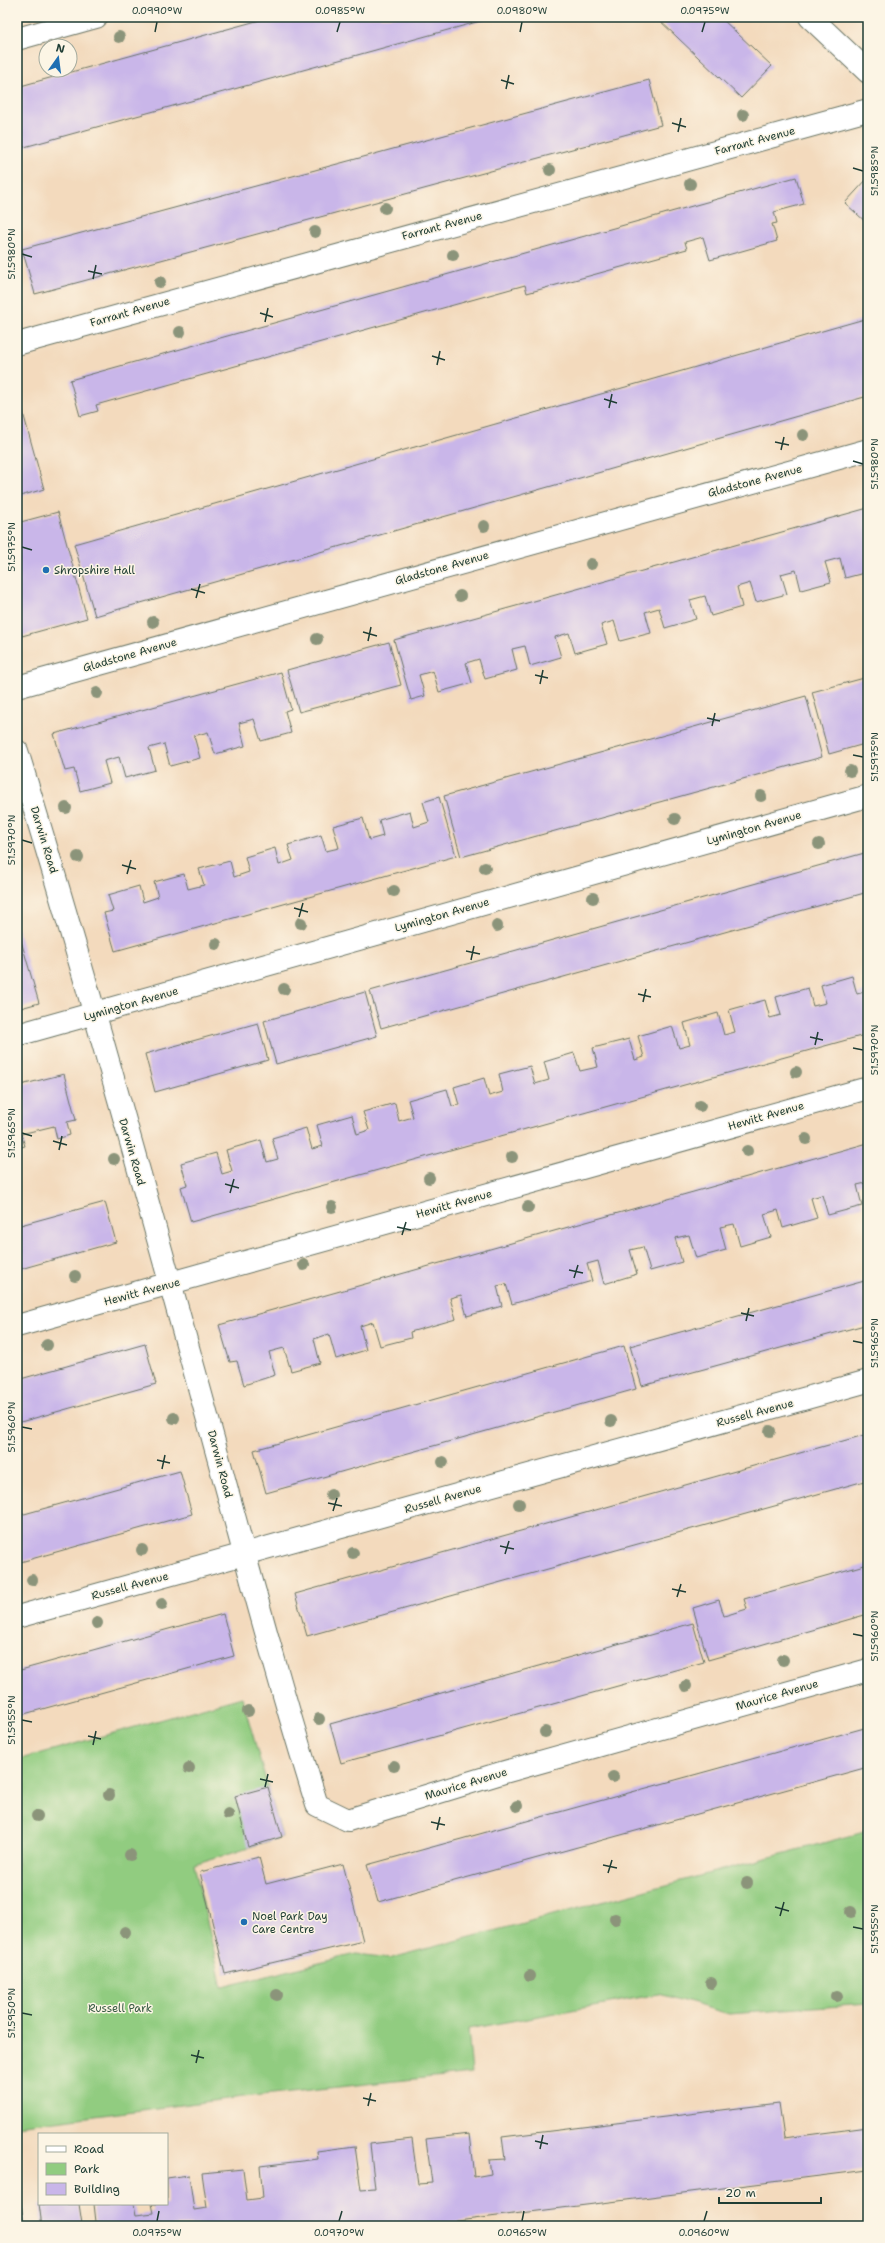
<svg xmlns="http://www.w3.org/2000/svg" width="885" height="2243" font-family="'Shantell Sans',sans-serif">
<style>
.green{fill:#91cc80;stroke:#58845a}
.building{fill:#c9b6e9}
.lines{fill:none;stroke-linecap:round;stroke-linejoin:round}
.minor-casing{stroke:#697464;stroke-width:24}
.primary-casing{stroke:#697464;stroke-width:24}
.minor{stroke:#fff;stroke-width:22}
.primary{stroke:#fff;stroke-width:22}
.tree{fill:#8b947a}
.ticks{fill:none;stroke:#1f3d34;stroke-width:1.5}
.poi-dot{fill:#1f6fb2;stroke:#fcf5e5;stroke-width:1.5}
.labels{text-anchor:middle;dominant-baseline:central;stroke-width:3;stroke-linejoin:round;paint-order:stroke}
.street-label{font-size:11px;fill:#1f3d34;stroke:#fcf5e5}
.poi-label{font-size:11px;fill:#1f3d34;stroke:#fcf5e5;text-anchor:start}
.park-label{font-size:11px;fill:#365a43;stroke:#fcf5e5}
.neatline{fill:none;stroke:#1f3d34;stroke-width:1.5}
.ticks-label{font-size:10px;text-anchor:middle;fill:#1f3d34}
</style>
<rect width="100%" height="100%" fill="#fcf5e5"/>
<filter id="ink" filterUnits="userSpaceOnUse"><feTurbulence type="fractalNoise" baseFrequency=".025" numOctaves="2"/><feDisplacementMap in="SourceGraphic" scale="8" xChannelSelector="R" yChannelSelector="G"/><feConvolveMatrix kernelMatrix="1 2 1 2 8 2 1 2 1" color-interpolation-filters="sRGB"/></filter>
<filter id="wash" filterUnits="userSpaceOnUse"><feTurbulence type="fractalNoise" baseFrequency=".012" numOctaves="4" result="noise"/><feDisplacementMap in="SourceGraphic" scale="16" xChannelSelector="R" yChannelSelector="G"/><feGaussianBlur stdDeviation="0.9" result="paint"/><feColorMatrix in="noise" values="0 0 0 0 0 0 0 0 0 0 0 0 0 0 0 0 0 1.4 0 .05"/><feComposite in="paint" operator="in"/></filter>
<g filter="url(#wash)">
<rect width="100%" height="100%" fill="#f3dabd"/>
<polygon class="green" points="242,1697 282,1837 194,1864 222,1987 356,1954 392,1958 868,1831 868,2004 729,2014 659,1994 468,2029 472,2073 243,2097 17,2126 17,1760"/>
<g id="blocks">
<g class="building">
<polygon points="271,17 495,17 17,149 17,87"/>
<polygon points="656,17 720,17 772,66 741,98"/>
<polygon points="649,80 661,125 35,294 22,249"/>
<polygon points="796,177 804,204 774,212 777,223 772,224 777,241 710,260 703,237 685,242 687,249 527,293 525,285 96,405 98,411 80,416 70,380"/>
<polygon points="868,178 868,224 845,203"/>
<polygon points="868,318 868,396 95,616 74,544"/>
<polygon points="17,391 44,489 17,497"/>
<polygon points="868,508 868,572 845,578 840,558 825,562 831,582 801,590 796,570 781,574 787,594 756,602 750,583 737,587 742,607 711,616 705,596 690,600 696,619 665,628 659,608 645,612 651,633 620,641 614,621 601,625 607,644 575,653 569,633 555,637 561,657 530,666 525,646 512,649 517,670 485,679 479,659 466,663 472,683 439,692 433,671 419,675 425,696 411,700 394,640"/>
<polygon points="58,512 87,618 22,636 17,616 17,523"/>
<polygon points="389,642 401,685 299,712 287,670"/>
<polygon points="281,672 291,709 285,711 291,733 261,741 254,719 239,723 245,746 215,754 208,732 194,736 200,758 170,766 164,744 149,748 155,770 125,778 119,757 104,761 110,783 80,791 74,769 65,771 54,734"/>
<polygon points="868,677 868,743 829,754 812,692"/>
<polygon points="806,696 822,757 461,857 444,796"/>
<polygon points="439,797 456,856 115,951 104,913 113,911 108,895 139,886 143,902 158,897 154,882 184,874 188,889 204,885 199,869 230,861 234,877 249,872 245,857 275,848 279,865 293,860 288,845 321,835 326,851 339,848 333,826 363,818 369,840 383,836 379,820 410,811 414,827 429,822 423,802"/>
<polygon points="868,852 868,892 381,1028 370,991"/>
<polygon points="17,927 39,1003 17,1009"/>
<polygon points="852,976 857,994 868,991 868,1034 191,1222 181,1187 187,1185 181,1163 216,1153 222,1174 232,1171 226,1150 261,1140 267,1162 278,1159 272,1138 306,1128 312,1149 323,1146 317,1125 352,1115 357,1134 369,1130 363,1112 395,1103 399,1121 413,1117 408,1100 447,1089 452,1106 459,1105 454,1087 484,1078 489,1096 503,1092 499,1074 530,1066 535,1084 549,1080 544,1062 574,1053 580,1071 598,1067 593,1048 629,1039 635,1060 644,1057 638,1036 672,1026 679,1048 690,1045 684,1023 718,1013 724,1035 735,1032 729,1010 765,1000 770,1018 781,1015 776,997 808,988 813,1006 826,1003 821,985"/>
<polygon points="365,992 377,1036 276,1064 264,1021"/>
<polygon points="258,1023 268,1060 155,1092 145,1054"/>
<polygon points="64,1074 76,1120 67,1122 70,1135 57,1139 54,1126 21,1134 25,1146 17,1148 17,1086"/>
<polygon points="868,1143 868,1189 866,1183 857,1185 862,1206 828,1215 822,1195 811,1198 817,1218 783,1228 778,1210 764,1214 771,1237 740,1246 734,1224 720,1227 726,1250 696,1258 689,1235 675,1238 682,1262 650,1271 643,1247 630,1250 637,1274 604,1284 598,1261 587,1264 592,1281 512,1304 506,1284 497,1286 502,1306 467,1316 461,1295 450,1298 456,1319 410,1332 411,1338 380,1346 373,1322 360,1326 366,1350 336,1359 329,1334 314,1339 320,1363 291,1371 284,1348 269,1352 275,1375 244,1385 237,1361 230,1362 219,1325"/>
<polygon points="105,1202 116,1242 17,1270 17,1226"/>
<polygon points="868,1280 868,1324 642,1386 630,1346"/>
<polygon points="145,1344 156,1384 17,1423 17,1380"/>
<polygon points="624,1346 636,1389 266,1493 254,1450"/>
<polygon points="868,1434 868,1480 307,1636 295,1594"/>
<polygon points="180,1471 192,1514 17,1563 17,1516"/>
<polygon points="868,1564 868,1614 708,1660 693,1608 719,1600 724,1616 747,1609 744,1599"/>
<polygon points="223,1614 234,1656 17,1716 17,1671"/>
<polygon points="693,1623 704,1662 341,1763 330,1724"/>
<polygon points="868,1727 868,1767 378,1902 367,1865"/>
<polygon points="268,1787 282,1837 248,1847 235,1796"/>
<polygon points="259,1857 266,1884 343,1864 363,1941 225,1974 200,1872"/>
<polygon points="868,2081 868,2108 867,2108 864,2082"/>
<polygon points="779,2103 784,2138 868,2127 868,2170 417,2226 42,2226 39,2204 79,2204 82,2224 96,2222 94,2204 134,2204 136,2215 154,2213 152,2204 167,2204 167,2178 189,2175 194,2210 207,2208 202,2173 243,2169 247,2200 263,2198 260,2166 318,2159 317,2151 355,2146 361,2190 375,2189 370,2144 412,2139 418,2184 432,2183 426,2139 469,2134 474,2177 491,2174 489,2160 505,2159 502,2137"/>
<polygon points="20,2195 24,2226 17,2226 17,2196"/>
</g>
</g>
</g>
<g filter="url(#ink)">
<use href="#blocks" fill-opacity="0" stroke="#697464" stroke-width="1"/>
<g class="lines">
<defs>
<g id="minor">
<polyline points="17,39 96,17"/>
<polyline points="17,344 868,110"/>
<polyline points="17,687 868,450"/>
<path d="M17,751C82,963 141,1177 200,1391C238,1529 274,1668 317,1805L348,1820L501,1773L868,1670"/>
<polyline points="17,1035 868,796"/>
<polyline points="17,1326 868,1088"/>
<polyline points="17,1617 868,1381"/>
</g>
<polyline id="primary" points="810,17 868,72"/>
</defs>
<use href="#minor" class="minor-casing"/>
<use href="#primary" class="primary-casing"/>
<use href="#minor" class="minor"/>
<use href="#primary" class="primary"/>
</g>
<g class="tree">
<circle cx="119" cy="37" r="6"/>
<circle cx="743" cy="115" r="6"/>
<circle cx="550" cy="170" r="6"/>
<circle cx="690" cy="184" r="6"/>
<circle cx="385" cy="208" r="6"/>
<circle cx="315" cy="232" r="6"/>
<circle cx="453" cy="255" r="6"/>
<circle cx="160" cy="282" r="6"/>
<circle cx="180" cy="332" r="6"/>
<circle cx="803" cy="435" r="6"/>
<circle cx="484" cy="526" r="6"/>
<circle cx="591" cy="564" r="6"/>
<circle cx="460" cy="596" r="6"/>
<circle cx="153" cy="622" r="6"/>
<circle cx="317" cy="639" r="6"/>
<circle cx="97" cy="693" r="6"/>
<circle cx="850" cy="771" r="6"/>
<circle cx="761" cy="796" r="6"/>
<circle cx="66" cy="808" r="6"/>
<circle cx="675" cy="819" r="6"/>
<circle cx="819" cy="844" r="6"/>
<circle cx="78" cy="857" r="6"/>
<circle cx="485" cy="868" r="6"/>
<circle cx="394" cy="891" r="6"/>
<circle cx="593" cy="898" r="6"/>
<circle cx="301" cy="923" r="6"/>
<circle cx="497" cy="926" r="6"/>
<circle cx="216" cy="944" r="6"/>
<circle cx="284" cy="989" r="6"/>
<circle cx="796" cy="1072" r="6"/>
<circle cx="700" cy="1106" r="6"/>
<circle cx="806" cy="1139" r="6"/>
<circle cx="747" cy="1151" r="6"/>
<circle cx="512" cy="1157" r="6"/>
<circle cx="114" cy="1159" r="6"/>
<circle cx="429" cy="1178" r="6"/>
<circle cx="332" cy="1207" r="6"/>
<circle cx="528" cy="1207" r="6"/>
<circle cx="304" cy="1265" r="6"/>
<circle cx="75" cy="1276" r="6"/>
<circle cx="47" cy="1345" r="6"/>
<circle cx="174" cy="1418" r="6"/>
<circle cx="611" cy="1421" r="6"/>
<circle cx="770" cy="1431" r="6"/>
<circle cx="443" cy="1462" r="6"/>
<circle cx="331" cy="1495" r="6"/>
<circle cx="519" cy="1504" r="6"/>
<circle cx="142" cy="1550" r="6"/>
<circle cx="353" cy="1553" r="6"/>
<circle cx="32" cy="1580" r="6"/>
<circle cx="162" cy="1604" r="6"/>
<circle cx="97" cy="1623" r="6"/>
<circle cx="783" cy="1660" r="6"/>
<circle cx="686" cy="1686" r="6"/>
<circle cx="248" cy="1711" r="6"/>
<circle cx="319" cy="1719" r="6"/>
<circle cx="545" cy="1732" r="6"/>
<circle cx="394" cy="1766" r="6"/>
<circle cx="189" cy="1768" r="6"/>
<circle cx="613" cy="1777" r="6"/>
<circle cx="109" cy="1795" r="6"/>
<circle cx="517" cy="1806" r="6"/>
<circle cx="228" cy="1814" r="6"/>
<circle cx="37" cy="1816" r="6"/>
<circle cx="130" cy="1855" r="6"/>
<circle cx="747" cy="1883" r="6"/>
<circle cx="851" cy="1912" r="6"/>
<circle cx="615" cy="1919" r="6"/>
<circle cx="125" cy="1932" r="6"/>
<circle cx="530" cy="1976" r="6"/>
<circle cx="711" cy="1983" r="6"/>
<circle cx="277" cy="1995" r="6"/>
<circle cx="837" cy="1996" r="6"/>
</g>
</g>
<path class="ticks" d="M155,32L157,22M337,32L340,22M520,32L522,22M702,32L705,22M501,80L514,84M506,89L509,75M672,123L686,127M678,132L681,118M853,168L863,171M22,254L32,257M88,271L102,274M93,279L96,265M260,313L273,317M265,322L268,308M432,356L445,360M437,365L440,351M604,399L617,403M609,408L612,394M775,442L789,445M781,450L784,437M853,461L863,464M22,547L32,550M191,589L205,593M196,598L200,584M363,632L377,636M368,641L371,627M535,675L548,678M540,684L543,670M707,718L720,721M712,726L715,713M853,755L863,757M22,840L32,843M122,865L136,869M127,874L131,860M294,908L308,912M299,917L303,903M466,951L480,954M471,960L474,946M638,994L651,997M643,1002L646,989M810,1037L823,1040M815,1045L818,1032M853,1048L863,1050M22,1133L32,1136M53,1141L67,1145M59,1150L62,1136M225,1184L239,1188M230,1193L234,1179M397,1227L411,1230M402,1235L406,1222M569,1270L583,1273M574,1278L578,1265M741,1313L754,1316M746,1321L749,1308M853,1341L863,1343M22,1427L32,1429M157,1460L170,1463M162,1469L165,1455M328,1503L342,1506M333,1511L337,1498M500,1546L514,1549M505,1554L509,1541M672,1589L686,1592M677,1597L681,1584M853,1634L863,1636M22,1720L32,1722M88,1736L101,1739M93,1745L96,1731M260,1779L273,1782M265,1787L268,1774M431,1822L445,1825M437,1830L440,1817M603,1865L617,1868M608,1873L612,1860M775,1907L789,1911M780,1916L784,1902M853,1927L863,1929M22,2013L32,2015M191,2055L204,2058M196,2063L199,2050M363,2098L376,2101M368,2106L371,2093M535,2141L548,2144M540,2149L543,2135M157,2221L159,2211M339,2221L342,2211M522,2221L524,2211M704,2221L707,2211"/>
<g class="poi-dot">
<circle cx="46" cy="570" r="4"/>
<circle cx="244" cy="1922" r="4"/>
</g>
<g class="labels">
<g class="street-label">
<text transform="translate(755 141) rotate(-15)">Farrant Avenue</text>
<text transform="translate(442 226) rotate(-15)">Farrant Avenue</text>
<text transform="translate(130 312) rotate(-16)">Farrant Avenue</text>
<text transform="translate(755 481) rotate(-15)">Gladstone Avenue</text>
<text transform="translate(442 568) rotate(-16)">Gladstone Avenue</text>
<text transform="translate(130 655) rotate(-16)">Gladstone Avenue</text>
<text transform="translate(754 828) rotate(-16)">Lymington Avenue</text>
<text transform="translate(44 840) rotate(73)">Darwin Road</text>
<text transform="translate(442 915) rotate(-16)">Lymington Avenue</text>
<text transform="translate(131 1004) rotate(-16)">Lymington Avenue</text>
<text transform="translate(766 1116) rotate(-16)">Hewitt Avenue</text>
<text transform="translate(132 1152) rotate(74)">Darwin Road</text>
<text transform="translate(454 1204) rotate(-16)">Hewitt Avenue</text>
<text transform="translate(142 1292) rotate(-15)">Hewitt Avenue</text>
<text transform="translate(755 1413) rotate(-15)">Russell Avenue</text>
<text transform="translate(220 1464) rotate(75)">Darwin Road</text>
<text transform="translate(443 1499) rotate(-16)">Russell Avenue</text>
<text transform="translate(130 1586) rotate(-15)">Russell Avenue</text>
<text transform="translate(777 1695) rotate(-16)">Maurice Avenue</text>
<text transform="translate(466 1784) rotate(-17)">Maurice Avenue</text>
</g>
<g class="poi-label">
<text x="54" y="570">Shropshire Hall</text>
<text x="252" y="1916">Noel Park Day<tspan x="252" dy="13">Care Centre</tspan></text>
</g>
<g class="park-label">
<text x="120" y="2008">Russell Park</text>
</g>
</g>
<rect width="885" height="2243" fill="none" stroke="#fcf5e5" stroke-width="44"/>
<rect x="38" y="2133" width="130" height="72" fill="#fcf5e5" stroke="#a4ab9e"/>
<rect x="46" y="2146" width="20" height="6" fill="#ffffff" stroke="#a4ab9e"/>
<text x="74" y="2153" font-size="12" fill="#1f3d34">Road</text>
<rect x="46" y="2163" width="20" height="12" fill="#91cc80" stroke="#a4ab9e"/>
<text x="74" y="2173" font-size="12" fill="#1f3d34">Park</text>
<rect x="46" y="2183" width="20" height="12" fill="#c9b6e9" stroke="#a4ab9e"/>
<text x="74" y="2193" font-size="12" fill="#1f3d34">Building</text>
<g transform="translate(58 58) rotate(14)"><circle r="19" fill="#fcf5e5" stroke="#a4ab9e"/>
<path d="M0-3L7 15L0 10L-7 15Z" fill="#1f6fb2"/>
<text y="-6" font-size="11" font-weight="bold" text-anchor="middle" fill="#1f3d34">N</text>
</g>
<path d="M719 2197v6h102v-6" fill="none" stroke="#1f3d34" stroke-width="2"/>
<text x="725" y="2197" font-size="12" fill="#1f3d34" stroke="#fcf5e5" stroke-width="3" paint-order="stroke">20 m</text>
<rect x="22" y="22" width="841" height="2199" class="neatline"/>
<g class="ticks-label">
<text x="157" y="14">0.0990°W</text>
<text x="340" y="14">0.0985°W</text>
<text x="522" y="14">0.0980°W</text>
<text x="705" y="14">0.0975°W</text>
<text transform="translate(874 171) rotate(-90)" y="4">51.5985°N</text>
<text transform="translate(11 254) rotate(-90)" y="4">51.5980°N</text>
<text transform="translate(874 464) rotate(-90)" y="4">51.5980°N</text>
<text transform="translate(11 547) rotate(-90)" y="4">51.5975°N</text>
<text transform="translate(874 757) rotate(-90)" y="4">51.5975°N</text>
<text transform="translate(11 840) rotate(-90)" y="4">51.5970°N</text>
<text transform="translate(874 1050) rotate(-90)" y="4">51.5970°N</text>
<text transform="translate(11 1133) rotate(-90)" y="4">51.5965°N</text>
<text transform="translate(874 1343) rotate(-90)" y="4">51.5965°N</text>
<text transform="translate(11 1427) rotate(-90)" y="4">51.5960°N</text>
<text transform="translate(874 1636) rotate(-90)" y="4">51.5960°N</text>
<text transform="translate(11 1720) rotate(-90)" y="4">51.5955°N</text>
<text transform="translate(874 1929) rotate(-90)" y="4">51.5955°N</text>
<text transform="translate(11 2013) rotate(-90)" y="4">51.5950°N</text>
<text x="157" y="2236">0.0975°W</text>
<text x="339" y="2236">0.0970°W</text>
<text x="522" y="2236">0.0965°W</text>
<text x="704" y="2236">0.0960°W</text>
</g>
</svg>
